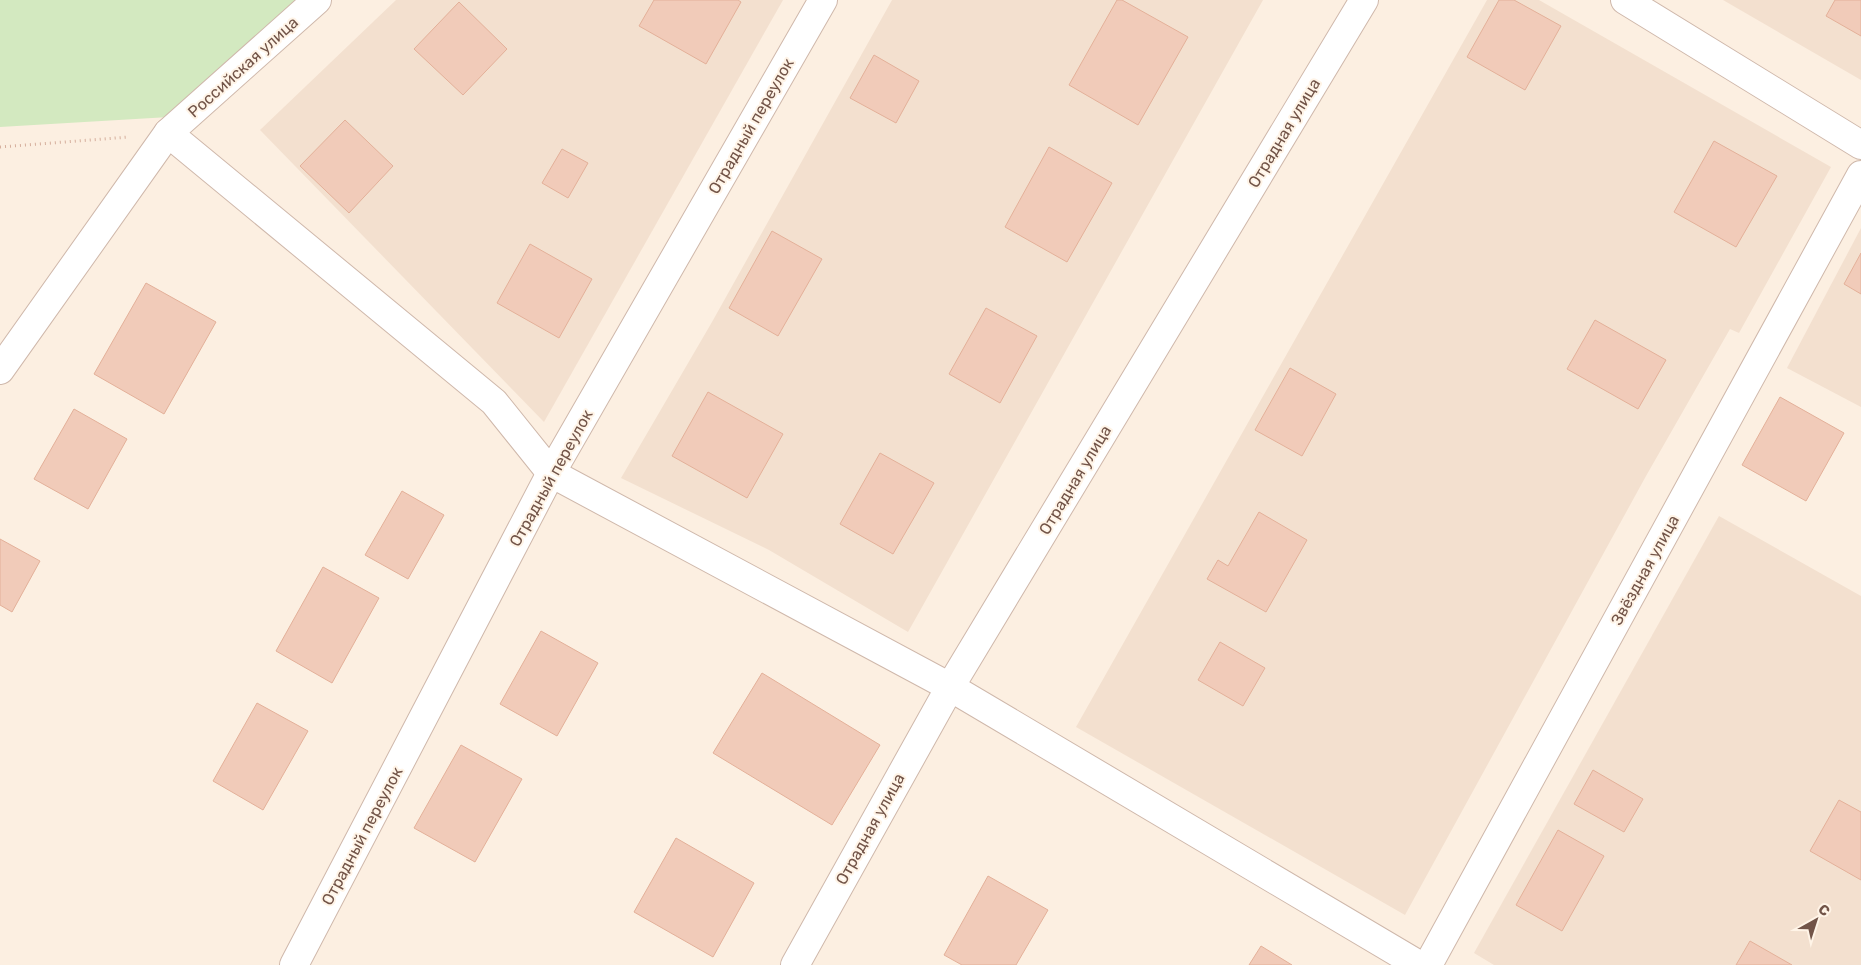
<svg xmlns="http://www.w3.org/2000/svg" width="1861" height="965" font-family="Rubik,sans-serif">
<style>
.residential{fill:#f3e0cf}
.green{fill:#d3e9c0}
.building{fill:#f1cbb9;stroke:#e3b099}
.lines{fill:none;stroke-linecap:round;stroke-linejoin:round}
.street-casing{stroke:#cfb8ab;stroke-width:30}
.path{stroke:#d5ae9c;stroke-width:3;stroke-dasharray:1 4;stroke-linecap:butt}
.street{stroke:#fff;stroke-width:28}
.labels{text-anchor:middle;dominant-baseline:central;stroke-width:4;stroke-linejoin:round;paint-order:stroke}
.street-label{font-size:16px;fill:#725448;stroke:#fff4e7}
</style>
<rect width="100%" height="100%" fill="#fcefe1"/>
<g class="residential">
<polygon points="396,0 783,0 544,422 260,130"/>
<polygon points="892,0 1263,0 908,632 769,550 621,478 712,322"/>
<polygon points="1487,0 1539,0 1831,167 1739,333 1730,329 1646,476 1405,915 1076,727"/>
<polygon points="1723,0 1861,0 1861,80"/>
<polygon points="1861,228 1861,407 1787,368"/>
<polygon points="1719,516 1861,596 1861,965 1494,965 1474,953"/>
</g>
<polygon class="green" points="0,0 323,0 203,115 0,127"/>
<g class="building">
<polygon points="654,0 738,0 741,2 706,64 639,26"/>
<polygon points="1117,0 1122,0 1188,37 1138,125 1069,85"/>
<polygon points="1499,0 1514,0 1561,26 1525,90 1467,57"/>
<polygon points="1835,0 1861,0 1861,36 1826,16"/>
<polygon points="459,2 507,49 463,95 414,49"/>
<polygon points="874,55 919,81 896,123 850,98"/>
<polygon points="345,120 393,166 349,213 300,166"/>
<polygon points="1714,141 1777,176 1736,247 1674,212"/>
<polygon points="1049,147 1112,183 1067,262 1005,227"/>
<polygon points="562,149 588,163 568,198 542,183"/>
<polygon points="772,231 822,259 778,336 729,308"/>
<polygon points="530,244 592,279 559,338 497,303"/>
<polygon points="1861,253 1861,294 1844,284"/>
<polygon points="146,283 216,322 164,414 94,374"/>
<polygon points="986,308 1037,336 1000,403 949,374"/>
<polygon points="1595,320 1666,360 1638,409 1567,369"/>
<polygon points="1290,368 1336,394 1302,456 1255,430"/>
<polygon points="708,392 783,434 747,498 672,456"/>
<polygon points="1780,397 1844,433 1806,501 1742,465"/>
<polygon points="74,409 127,439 88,509 34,479"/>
<polygon points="880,453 934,483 893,554 840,524"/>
<polygon points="402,491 444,515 408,579 365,555"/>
<polygon points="1259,512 1307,540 1266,612 1207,579 1218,560 1228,566"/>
<polygon points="0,539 40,561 12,612 0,605"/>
<polygon points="323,567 379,598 332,683 276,651"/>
<polygon points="541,631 598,663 557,736 500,704"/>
<polygon points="1220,642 1265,668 1243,706 1198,680"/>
<polygon points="762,673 880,745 832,825 713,753"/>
<polygon points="257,703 308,731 263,810 213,781"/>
<polygon points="461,745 522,779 475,862 414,828"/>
<polygon points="1593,770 1643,799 1624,832 1574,804"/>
<polygon points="1839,800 1861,812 1861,880 1810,851"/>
<polygon points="1558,830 1604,856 1562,931 1516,905"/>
<polygon points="676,838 754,883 713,957 634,912"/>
<polygon points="988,876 1048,910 1016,965 962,965 944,955"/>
<polygon points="1750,941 1792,965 1736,965"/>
<polygon points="1261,946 1292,965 1249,965"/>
</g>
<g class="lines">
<defs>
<g id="street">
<polyline points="1625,0 1861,145"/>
<polyline points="168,133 494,402 551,473 950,687 1419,965"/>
<polyline points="0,370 168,133 317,0"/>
<polyline points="294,965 551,473 823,0"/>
<polyline points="795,965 950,687 1364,0"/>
<polyline points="1428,965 1861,175"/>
</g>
</defs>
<use href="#street" class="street-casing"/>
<polyline class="path" points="0,147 129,137"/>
<use href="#street" class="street"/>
</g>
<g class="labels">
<g class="street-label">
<text transform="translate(243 67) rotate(-42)">Российская улица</text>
<text transform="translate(751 126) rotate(-60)">Отрадный переулок</text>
<text transform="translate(1284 133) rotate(-59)">Отрадная улица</text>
<text transform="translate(551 478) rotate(-61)">Отрадный переулок</text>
<text transform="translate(1075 480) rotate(-59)">Отрадная улица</text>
<text transform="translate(1645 570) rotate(-61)">Звёздная улица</text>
<text transform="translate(870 829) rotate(-61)">Отрадная улица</text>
<text transform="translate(362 836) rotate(-62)">Отрадный переулок</text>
</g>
</g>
<g transform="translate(1816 920) rotate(39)" stroke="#fff4e7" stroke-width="4" paint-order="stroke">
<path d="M0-4L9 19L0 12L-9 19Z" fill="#725448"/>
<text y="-8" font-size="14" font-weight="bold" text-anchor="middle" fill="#725448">С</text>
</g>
</svg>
